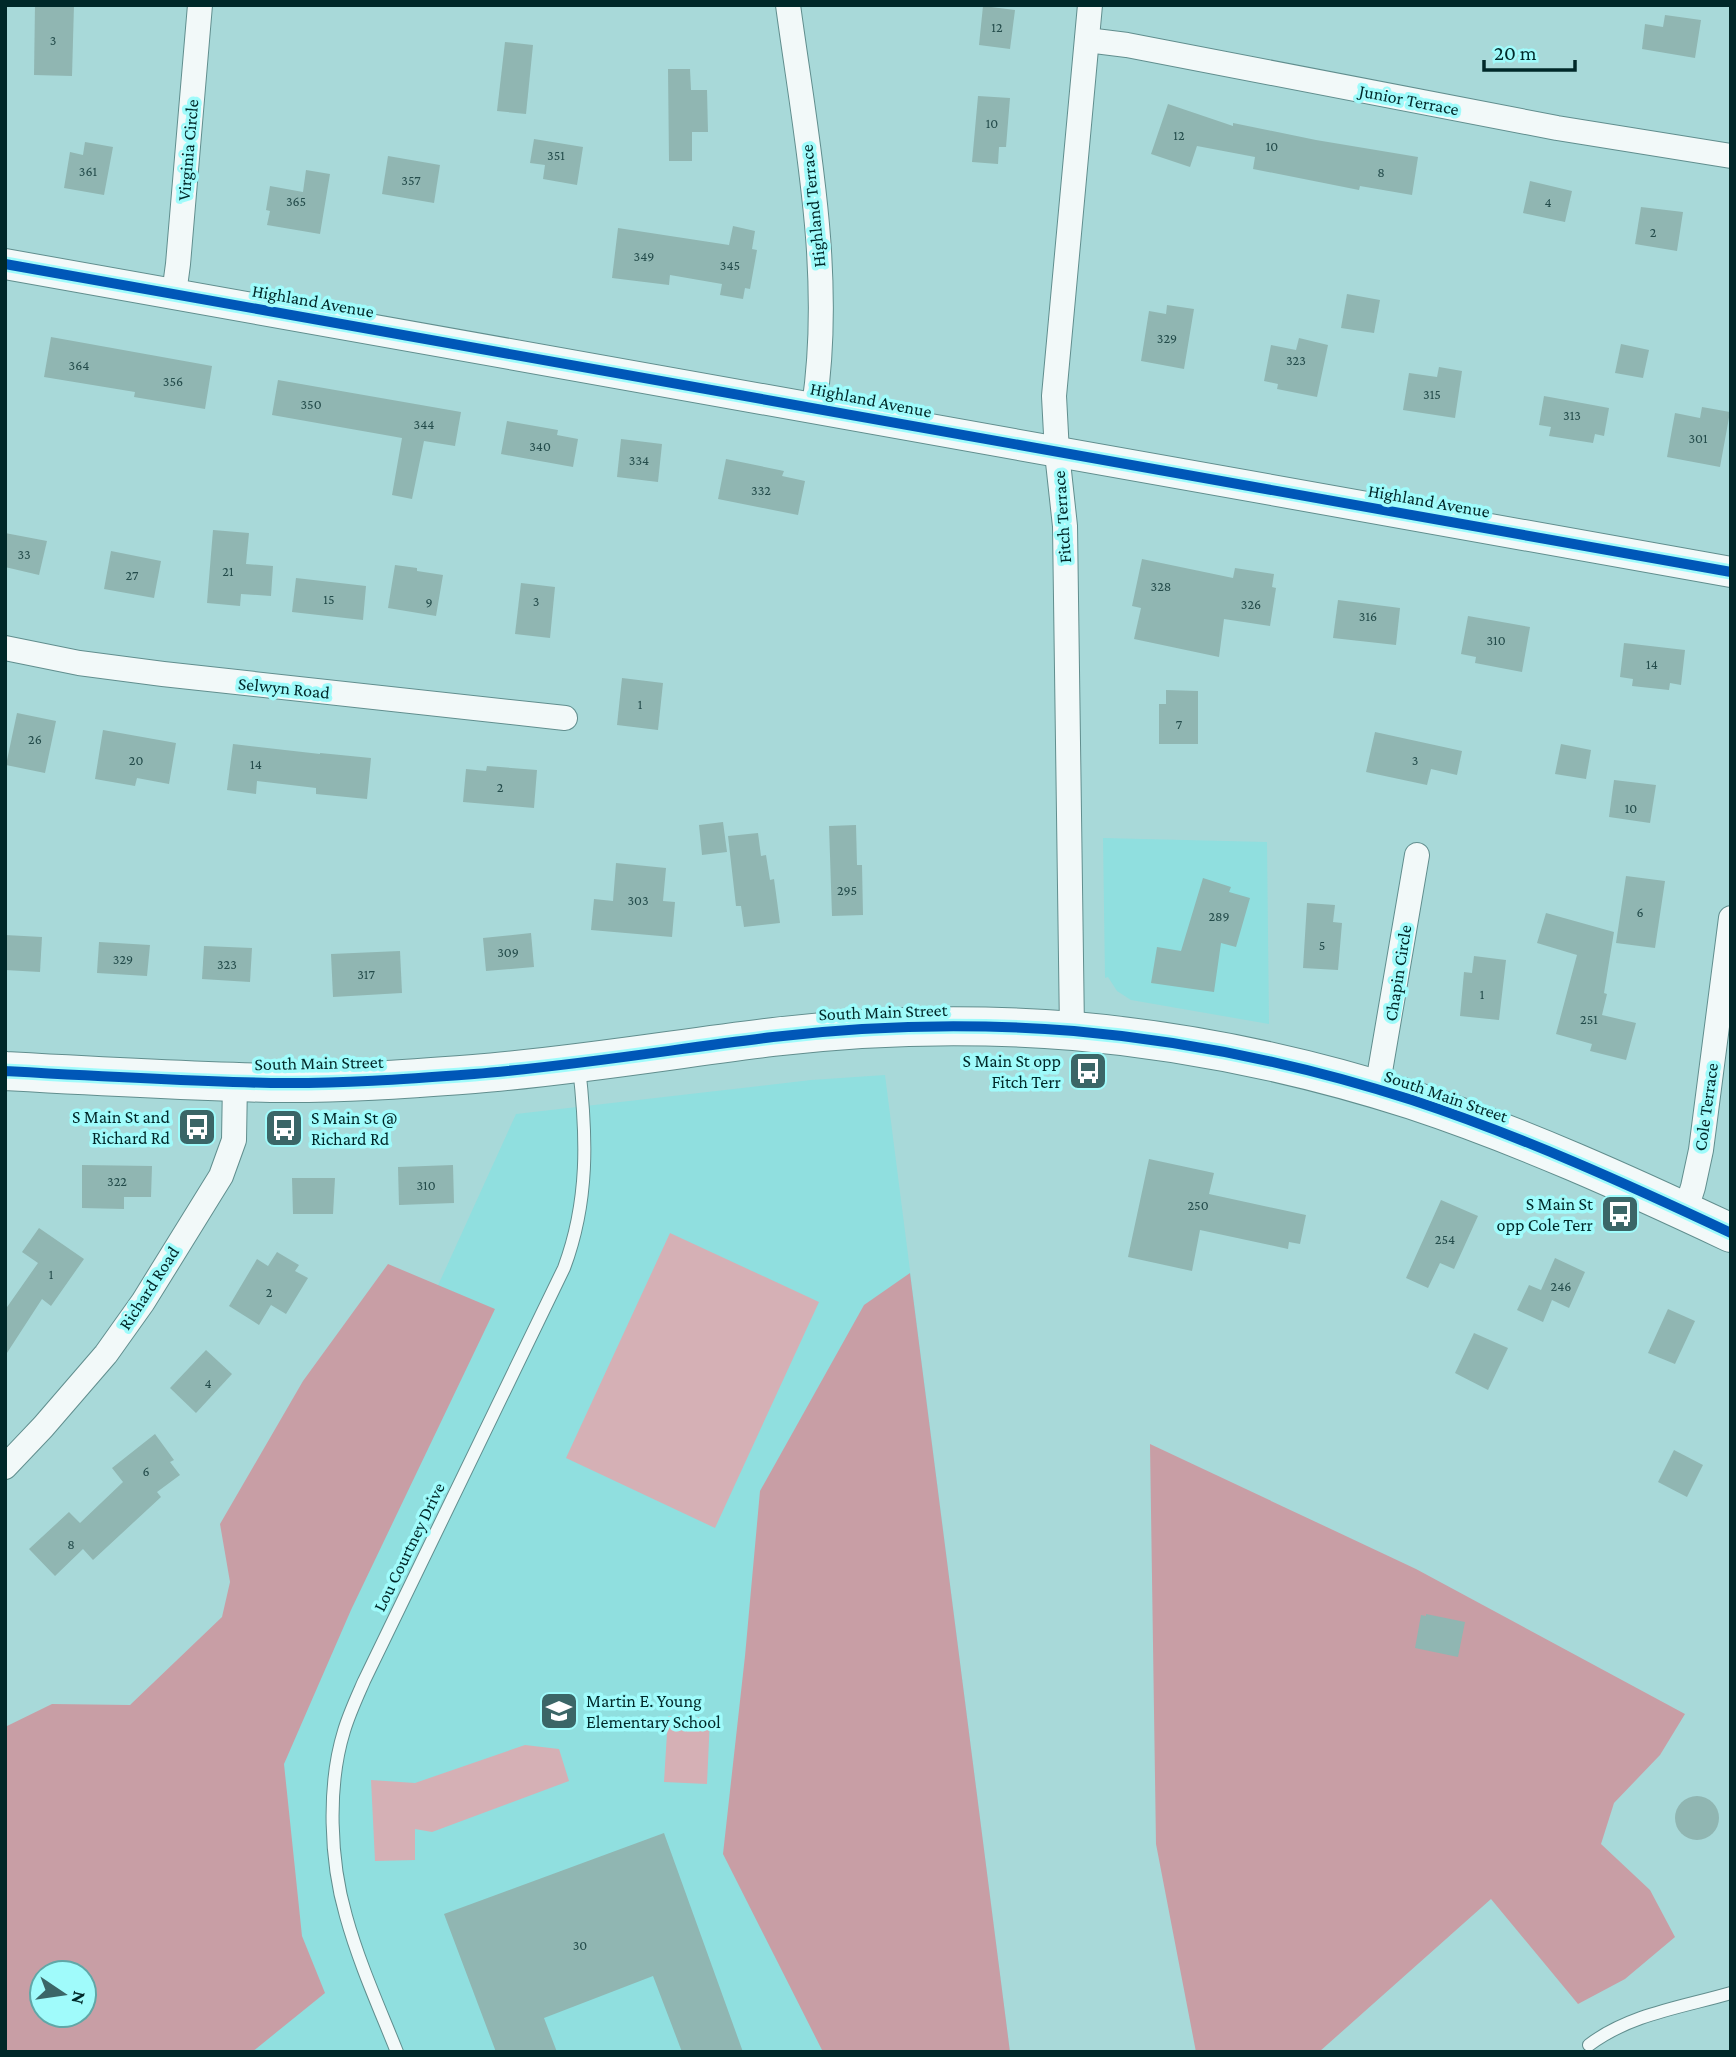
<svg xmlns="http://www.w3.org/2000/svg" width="1736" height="2057" font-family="'Crimson Pro',serif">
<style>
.built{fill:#90dfdf;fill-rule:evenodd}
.green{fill:#d5b0b5}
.forest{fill:#c89ea5;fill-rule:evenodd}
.building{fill:#90b6b2}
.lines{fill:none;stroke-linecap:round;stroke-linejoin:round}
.service-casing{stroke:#618e8e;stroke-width:14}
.minor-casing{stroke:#618e8e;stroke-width:26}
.tertiary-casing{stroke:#618e8e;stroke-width:32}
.primary-casing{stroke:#618e8e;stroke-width:40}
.service{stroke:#f2f9f9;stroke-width:12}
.minor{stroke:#f2f9f9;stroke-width:24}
.tertiary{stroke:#f2f9f9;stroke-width:30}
.primary{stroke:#f2f9f9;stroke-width:38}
.cycleway-casing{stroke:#a0fbfb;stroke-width:15}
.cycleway{stroke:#0057b8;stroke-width:10}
.labels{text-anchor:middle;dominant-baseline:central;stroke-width:7;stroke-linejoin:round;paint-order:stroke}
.number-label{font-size:14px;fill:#244c4b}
.street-label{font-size:18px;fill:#002829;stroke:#a0fbfb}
.poi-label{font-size:18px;fill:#002829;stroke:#a0fbfb;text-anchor:end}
</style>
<rect width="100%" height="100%" fill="#a8d9d9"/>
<g class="built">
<polygon points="1103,838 1267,842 1269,1024 1131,1000 1117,991 1108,977 1105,978"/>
<path d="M885,1075L1010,2052H5V1859L323,1538L516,1114L811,1080ZM42,1973H84V2015H42Z"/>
</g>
<g class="green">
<polygon points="670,1233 819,1302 715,1528 566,1458"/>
<polygon points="668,1716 710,1718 707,1784 664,1782"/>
<polygon points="525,1745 559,1749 569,1781 432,1832 415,1829 415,1860 375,1861 371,1780 415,1783"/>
</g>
<g class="forest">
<path d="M388,1264L495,1309L351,1610L284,1764L302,1936L325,1993L252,2052H5V1727L52,1704L130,1705L222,1617L230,1582L220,1524L303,1381ZM42,1973H84V2015H42Z"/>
<polygon points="910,1273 1010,2052 823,2052 723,1854 745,1656 760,1491 864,1305"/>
<polygon points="1150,1444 1416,1569 1685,1714 1660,1755 1614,1803 1601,1844 1650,1890 1675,1937 1625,1979 1578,2004 1491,1899 1319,2052 1196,2052 1156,1844"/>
</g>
<g class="building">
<polygon points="35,5 74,5 72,76 34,75"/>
<polygon points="983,6 1015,10 1010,49 979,45"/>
<polygon points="1665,15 1701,20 1695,58 1642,49 1645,24 1663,27"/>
<polygon points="505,42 533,45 526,114 497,111"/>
<polygon points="668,69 690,69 691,90 707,90 708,132 692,132 692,161 669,161"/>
<polygon points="978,96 1010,98 1006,147 999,147 998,164 972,162"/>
<polygon points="1168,104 1233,126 1233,123 1316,140 1418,157 1412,195 1360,186 1359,190 1253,169 1255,157 1197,146 1190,167 1151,154"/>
<polygon points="534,139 583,147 577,185 543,179 545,165 530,163"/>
<polygon points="85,142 113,147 104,195 64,188 70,152 83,155"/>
<polygon points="388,156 440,165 434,203 382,194"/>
<polygon points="306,170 330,174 320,234 267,225 270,211 266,210 270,186 303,192"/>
<polygon points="1530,181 1572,191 1565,222 1523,213"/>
<polygon points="1641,207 1683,212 1677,251 1635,244"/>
<polygon points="733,226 755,231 752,249 757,250 750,289 745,288 743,299 720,295 722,284 670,275 669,285 612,278 618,228 729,245"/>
<polygon points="1347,294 1380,300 1374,333 1341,328"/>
<polygon points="1167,305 1194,309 1184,369 1141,361 1149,311 1166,314"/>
<polygon points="51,337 212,366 205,409 134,397 135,392 44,377"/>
<polygon points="1299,338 1328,345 1317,397 1277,389 1278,384 1264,381 1271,345 1296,350"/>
<polygon points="1621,344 1649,350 1643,378 1615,373"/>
<polygon points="1439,367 1462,371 1455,418 1403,410 1409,373 1437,377"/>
<polygon points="278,380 461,412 455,446 424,441 412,499 392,495 402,438 272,415"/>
<polygon points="1544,396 1609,408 1604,436 1595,434 1593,443 1549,436 1551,427 1539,425"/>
<polygon points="1702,407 1730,412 1720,467 1667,457 1675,413 1700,418"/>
<polygon points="507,421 558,430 557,435 578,439 573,467 501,454"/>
<polygon points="621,439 662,444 658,482 617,477"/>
<polygon points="726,459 784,471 782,476 805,481 798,515 718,499"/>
<polygon points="213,530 249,533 246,564 273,566 271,596 241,594 240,606 207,603"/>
<polygon points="5,533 47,541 39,575 5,567"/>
<polygon points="111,551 161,561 154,598 104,589"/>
<polygon points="1142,559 1233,578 1235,568 1274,574 1272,587 1276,588 1270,626 1224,619 1219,657 1134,639 1141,608 1132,606"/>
<polygon points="395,565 417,568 417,571 443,575 436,616 388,608"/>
<polygon points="296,578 366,586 363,620 292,612"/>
<polygon points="521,583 555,587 550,638 515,634"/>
<polygon points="1338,600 1400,608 1396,645 1333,638"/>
<polygon points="1468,616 1530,627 1522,672 1475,663 1476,657 1461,654"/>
<polygon points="1624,643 1685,650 1681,685 1670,683 1669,690 1632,686 1633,679 1620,677"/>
<polygon points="622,678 663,683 658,730 617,725"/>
<polygon points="1166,690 1198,691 1198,744 1159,744 1159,704 1166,704"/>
<polygon points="17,713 56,721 45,773 6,765"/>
<polygon points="103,730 176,743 169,784 137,778 135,786 95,779"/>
<polygon points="1375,732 1462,751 1457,775 1431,769 1427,785 1366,772"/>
<polygon points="233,744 320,754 320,753 371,758 367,799 316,794 316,788 257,781 256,794 227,790"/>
<polygon points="1561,744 1591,750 1586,779 1555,774"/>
<polygon points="487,766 537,770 534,808 463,802 466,769 486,771"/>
<polygon points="1614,780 1656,785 1650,823 1609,817"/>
<polygon points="723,822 727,852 702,855 699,825"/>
<polygon points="856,825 857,865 862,865 863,915 832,916 829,826"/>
<polygon points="758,833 761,856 766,855 770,880 774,879 780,923 744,927 741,906 736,906 728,836"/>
<polygon points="616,863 666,868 663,901 675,902 672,937 591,930 594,899 613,901"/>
<polygon points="1626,876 1665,881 1655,948 1616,943"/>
<polygon points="1203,878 1231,887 1229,892 1250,898 1236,947 1221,943 1214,992 1151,983 1157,947 1181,951"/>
<polygon points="1307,903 1335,905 1333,922 1342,923 1338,970 1303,968"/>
<polygon points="1546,913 1614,932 1604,993 1607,994 1602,1015 1636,1023 1626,1060 1590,1051 1592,1044 1556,1034 1577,955 1537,943"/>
<polygon points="531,933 534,967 486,971 483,938"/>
<polygon points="5,935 42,937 40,972 5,970"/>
<polygon points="99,942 150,945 147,976 97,973"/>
<polygon points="204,946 252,948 250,982 202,979"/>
<polygon points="400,951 402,993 333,997 331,954"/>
<polygon points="1474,956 1506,960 1499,1020 1460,1016 1464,972 1472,973"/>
<polygon points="1149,1159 1214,1173 1209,1194 1306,1215 1300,1244 1289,1242 1288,1249 1200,1230 1192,1271 1128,1257"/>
<polygon points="82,1165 152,1166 151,1197 124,1197 124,1209 82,1208"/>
<polygon points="453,1165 454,1203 399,1205 398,1167"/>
<polygon points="292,1178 335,1178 333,1214 293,1214"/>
<polygon points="1441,1200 1478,1216 1454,1269 1440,1263 1428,1288 1406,1278"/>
<polygon points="39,1228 84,1259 51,1306 42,1299 5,1356 5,1310 38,1263 22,1252"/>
<polygon points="277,1252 299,1265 295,1271 308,1278 286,1314 271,1305 259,1325 229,1306 257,1259 268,1266"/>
<polygon points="1555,1258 1585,1272 1569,1308 1552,1300 1543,1322 1517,1310 1529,1285 1541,1290"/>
<polygon points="1668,1309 1695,1321 1675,1364 1648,1353"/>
<polygon points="1474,1333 1508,1348 1488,1390 1455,1373"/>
<polygon points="206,1350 232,1374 196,1413 170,1388"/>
<polygon points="155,1434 174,1460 170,1462 180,1475 157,1492 161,1497 93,1560 83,1549 55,1576 29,1549 69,1512 80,1523 123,1482 112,1468"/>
<polygon points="1674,1450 1703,1465 1687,1497 1658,1482"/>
<polygon points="1426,1614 1465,1622 1458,1657 1415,1648 1421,1615 1426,1616"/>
<circle cx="1697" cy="1818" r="22"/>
<polygon points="664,1833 743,2052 682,2052 653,1976 544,2018 557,2052 496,2052 444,1914"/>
</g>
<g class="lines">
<defs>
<g id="service">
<path d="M1589,2045C1630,2014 1683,2007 1731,1993"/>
<path d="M397,2052C379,2007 359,1963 346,1916C330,1861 327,1786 344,1731C349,1714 357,1697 364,1681L564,1268C589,1201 587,1137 579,1067"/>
</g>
<g id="minor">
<path d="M788,5C806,138 834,273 814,407"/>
<polyline points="1087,40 1127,45 1557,128 1731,156"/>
<polyline points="174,294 178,264 200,5"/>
<polyline points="5,648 79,663 163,674 565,718"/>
<polyline points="1072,1031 1065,526 1057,453 1054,396 1090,5"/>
<polyline points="1377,1089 1417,855"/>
<polyline points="1685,1212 1693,1187 1701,1150 1731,918"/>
<polyline points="5,1467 43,1427 106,1354 143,1302 221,1176 234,1140 235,1082"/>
</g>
<polyline id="tertiary" points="5,264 1731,572"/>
<path id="primary" d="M5,1071C94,1076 182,1081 271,1083C339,1084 407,1079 474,1074C575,1066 674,1049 773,1037C873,1025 974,1023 1074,1031C1188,1041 1303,1065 1412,1100C1521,1136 1627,1184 1731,1233"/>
</defs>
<use href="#service" class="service-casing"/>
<use href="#minor" class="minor-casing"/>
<use href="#tertiary" class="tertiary-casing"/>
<use href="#primary" class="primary-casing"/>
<use href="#service" class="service"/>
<use href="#minor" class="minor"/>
<use href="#tertiary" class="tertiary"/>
<use href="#primary" class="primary"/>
<defs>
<g id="cycleway">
<polyline points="5,264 1731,572"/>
<path d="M5,1071C94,1076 182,1081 271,1083C339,1084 407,1079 474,1074C575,1066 674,1049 773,1037C873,1025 974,1023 1074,1031C1188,1041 1303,1065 1412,1100C1521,1136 1627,1184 1731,1233"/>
</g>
</defs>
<use href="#cycleway" class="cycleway-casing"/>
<use href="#cycleway" class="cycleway"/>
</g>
<defs>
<symbol id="bus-square" viewBox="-11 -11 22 22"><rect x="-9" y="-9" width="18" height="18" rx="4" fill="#3b6667" stroke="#a0fbfb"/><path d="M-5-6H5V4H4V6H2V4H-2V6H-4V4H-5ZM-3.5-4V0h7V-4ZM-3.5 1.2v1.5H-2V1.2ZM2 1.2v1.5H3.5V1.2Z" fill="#fff"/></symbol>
<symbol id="school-square" viewBox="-11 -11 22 22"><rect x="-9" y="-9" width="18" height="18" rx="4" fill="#3b6667" stroke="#a0fbfb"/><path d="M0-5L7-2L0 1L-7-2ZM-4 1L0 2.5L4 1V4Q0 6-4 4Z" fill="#fff"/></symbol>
</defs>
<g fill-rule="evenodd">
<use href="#bus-square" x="1066" y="1049" width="44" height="44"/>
<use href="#bus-square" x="175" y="1105" width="44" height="44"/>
<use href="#bus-square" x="262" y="1106" width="44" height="44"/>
<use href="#bus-square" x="1598" y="1192" width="44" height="44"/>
<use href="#school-square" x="537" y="1689" width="44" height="44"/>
</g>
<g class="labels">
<g class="number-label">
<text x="997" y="27">12</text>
<text x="53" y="40">3</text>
<text x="992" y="123">10</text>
<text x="1179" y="135">12</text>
<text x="1272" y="146">10</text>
<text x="556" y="155">351</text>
<text x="88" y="171">361</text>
<text x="1381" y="172">8</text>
<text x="411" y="180">357</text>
<text x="296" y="201">365</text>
<text x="1548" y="202">4</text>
<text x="1653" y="232">2</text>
<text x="644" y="256">349</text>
<text x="730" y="265">345</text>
<text x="1167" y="338">329</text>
<text x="1296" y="360">323</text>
<text x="79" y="365">364</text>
<text x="173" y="381">356</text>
<text x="1432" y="394">315</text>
<text x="311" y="404">350</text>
<text x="1572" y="415">313</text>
<text x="424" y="424">344</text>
<text x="1698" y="438">301</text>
<text x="540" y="446">340</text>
<text x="639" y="460">334</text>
<text x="761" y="490">332</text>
<text x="24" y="554">33</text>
<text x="228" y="571">21</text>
<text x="132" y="575">27</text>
<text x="1161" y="586">328</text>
<text x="329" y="599">15</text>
<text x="536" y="601">3</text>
<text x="429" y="602">9</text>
<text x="1251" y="604">326</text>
<text x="1368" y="616">316</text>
<text x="1496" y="640">310</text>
<text x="1652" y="664">14</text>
<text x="640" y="704">1</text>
<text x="1179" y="724">7</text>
<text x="35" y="739">26</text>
<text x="136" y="760">20</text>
<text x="1415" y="760">3</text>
<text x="256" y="764">14</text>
<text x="500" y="787">2</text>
<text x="1631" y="808">10</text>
<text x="847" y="890">295</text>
<text x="638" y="900">303</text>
<text x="1640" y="912">6</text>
<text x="1219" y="916">289</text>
<text x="1322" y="945">5</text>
<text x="508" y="952">309</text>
<text x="123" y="959">329</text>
<text x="227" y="964">323</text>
<text x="366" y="974">317</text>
<text x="1482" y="994">1</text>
<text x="1589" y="1019">251</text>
<text x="117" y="1181">322</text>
<text x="426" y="1185">310</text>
<text x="1198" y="1205">250</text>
<text x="1445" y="1239">254</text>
<text x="51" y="1274">1</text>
<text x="1561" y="1286">246</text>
<text x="269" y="1292">2</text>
<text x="208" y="1383">4</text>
<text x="146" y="1471">6</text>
<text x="71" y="1544">8</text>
<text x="580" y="1945">30</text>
</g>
<g class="street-label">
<text transform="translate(1409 100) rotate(11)">Junior Terrace</text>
<text transform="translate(188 150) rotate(-85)">Virginia Circle</text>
<text transform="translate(813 206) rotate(-96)">Highland Terrace</text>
<text transform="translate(313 301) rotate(10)">Highland Avenue</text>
<text transform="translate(871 400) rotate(11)">Highland Avenue</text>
<text transform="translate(1429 501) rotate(10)">Highland Avenue</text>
<text transform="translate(1062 517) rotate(-94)">Fitch Terrace</text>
<text transform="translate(284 688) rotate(6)">Selwyn Road</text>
<text transform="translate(1398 973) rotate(-81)">Chapin Circle</text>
<text transform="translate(883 1012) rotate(-2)">South Main Street</text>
<text transform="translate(319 1063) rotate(-1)">South Main Street</text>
<text transform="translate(1446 1096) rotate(19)">South Main Street</text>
<text transform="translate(1706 1107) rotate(-82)">Cole Terrace</text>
<text transform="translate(149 1288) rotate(-57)">Richard Road</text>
<text transform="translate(409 1547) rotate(-64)">Lou Courtney Drive</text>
</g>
<g class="poi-label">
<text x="1061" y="1061">S Main St opp<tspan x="1061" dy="21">Fitch Terr</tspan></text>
<text x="170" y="1117">S Main St and<tspan x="170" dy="21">Richard Rd</tspan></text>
<text x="311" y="1118" text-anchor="start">S Main St @<tspan x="311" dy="21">Richard Rd</tspan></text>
<text x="1593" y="1204">S Main St<tspan x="1593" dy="21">opp Cole Terr</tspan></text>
<text x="586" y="1701" text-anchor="start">Martin E. Young<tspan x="586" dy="21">Elementary School</tspan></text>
</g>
</g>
<rect width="1736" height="2057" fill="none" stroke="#002829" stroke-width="14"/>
<g transform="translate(63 1994) rotate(103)"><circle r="33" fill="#a0fbfb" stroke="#60a7a7" stroke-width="2"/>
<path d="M0-5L12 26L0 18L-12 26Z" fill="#3b6667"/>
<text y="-10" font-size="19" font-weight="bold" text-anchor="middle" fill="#002829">N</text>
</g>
<path d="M1484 60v10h91v-10" fill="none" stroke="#002829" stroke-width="3.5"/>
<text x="1494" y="60" font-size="21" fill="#002829" stroke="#a0fbfb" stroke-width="5" paint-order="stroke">20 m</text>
</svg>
